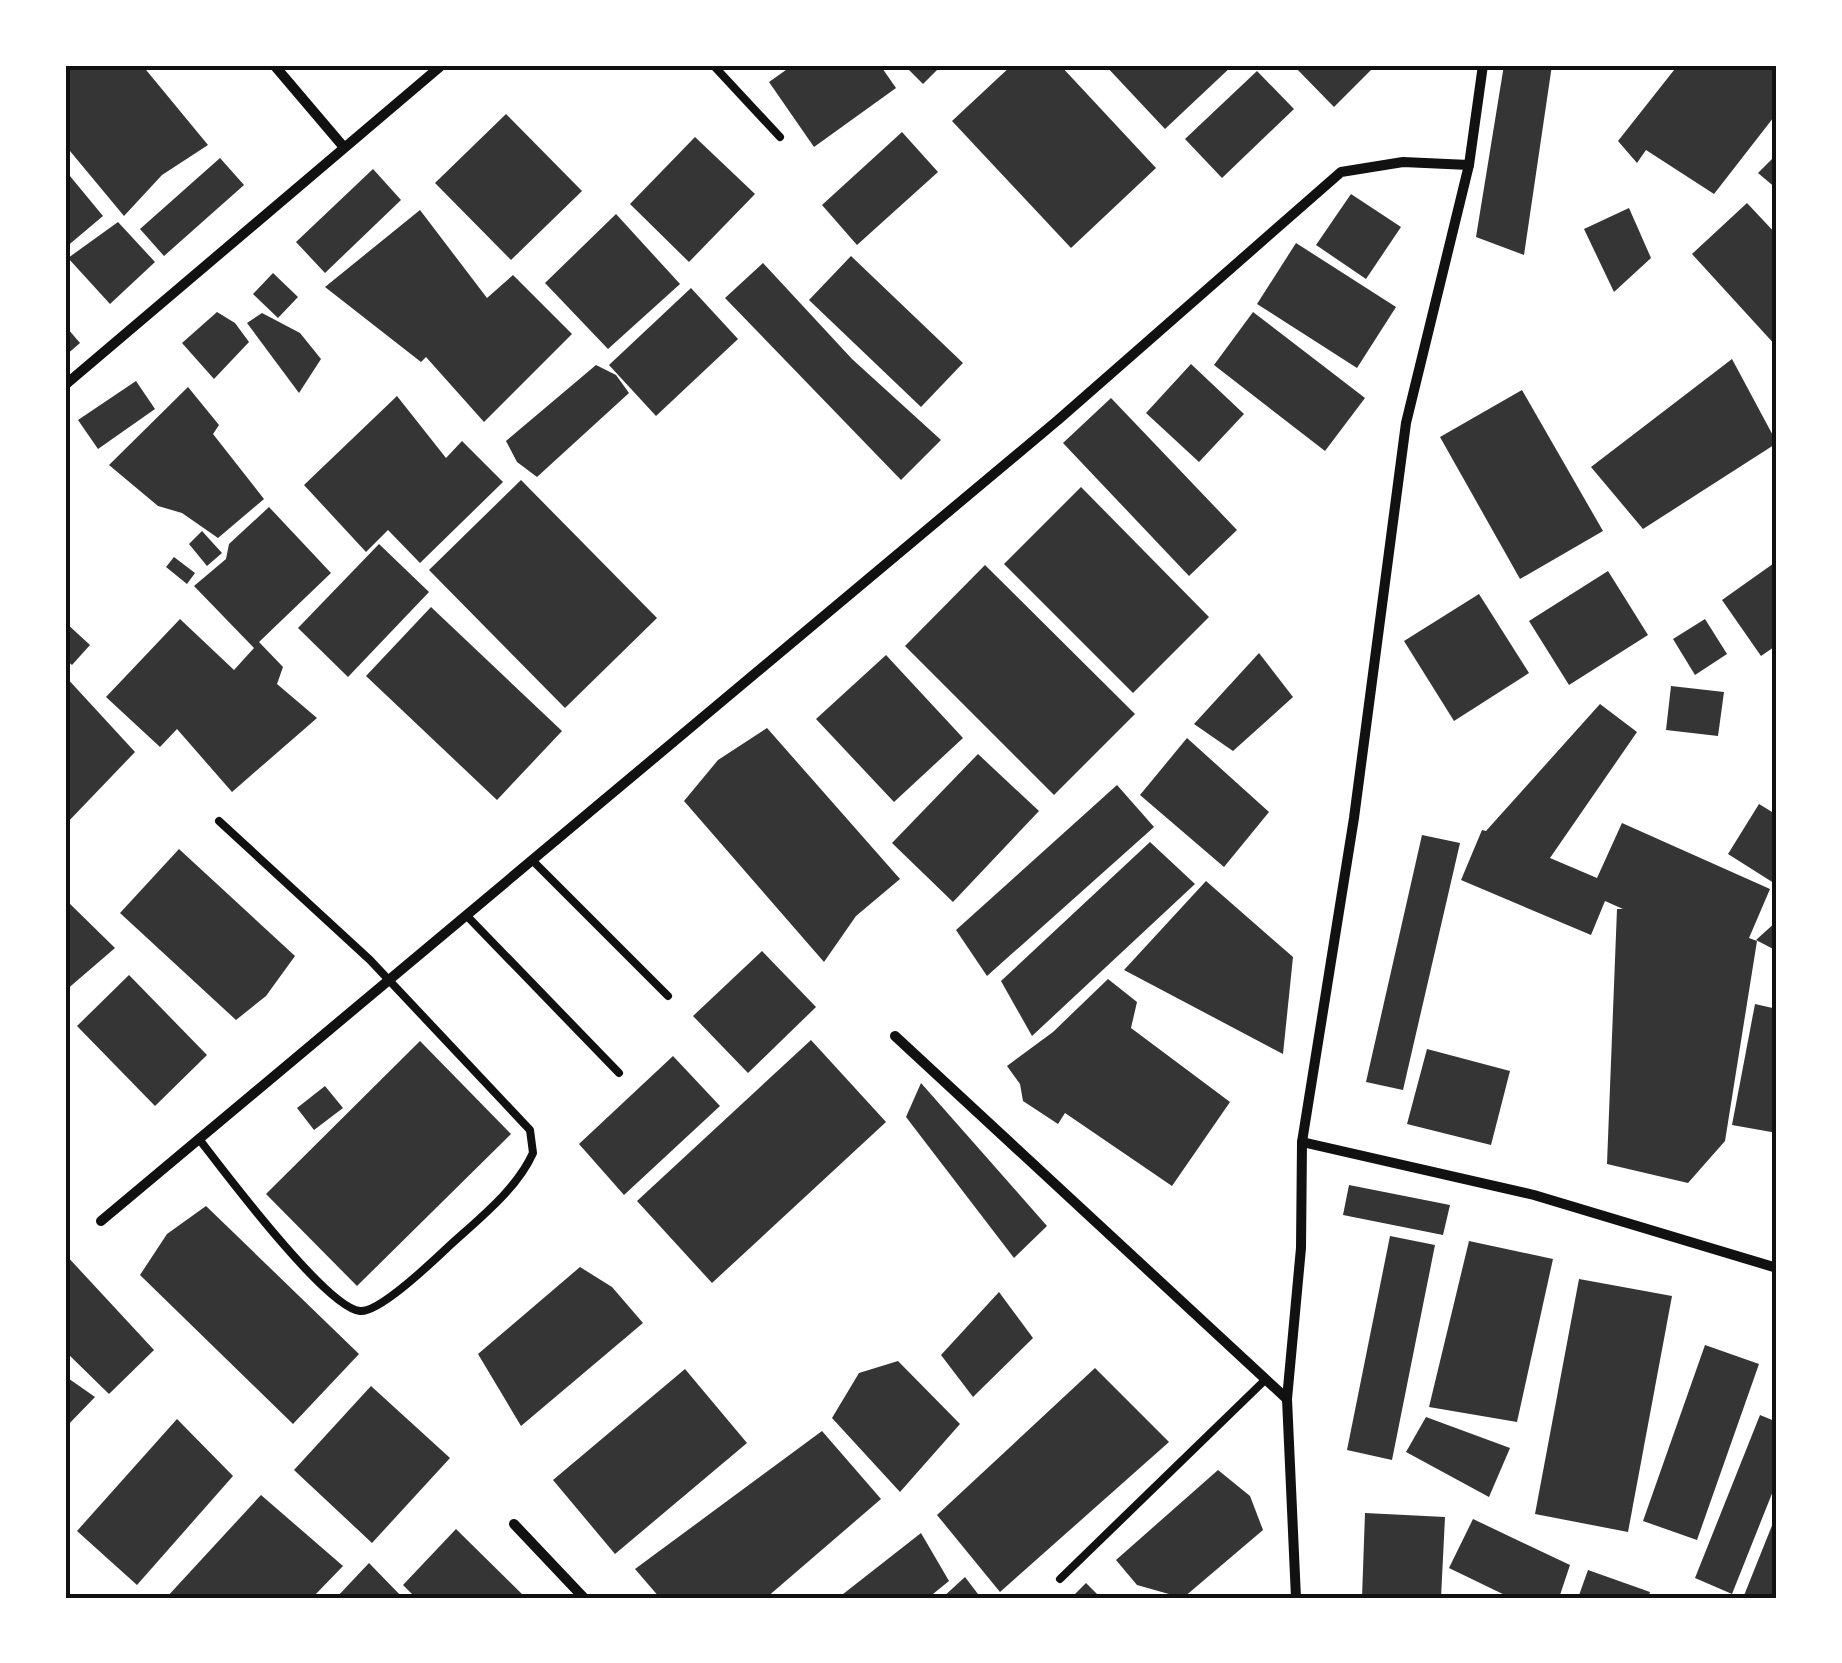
<svg xmlns="http://www.w3.org/2000/svg" width="1842" height="1663" font-family="'Exo 2',sans-serif">
<style>
.building{fill:#353535}
.lines{fill:none;stroke-linecap:round;stroke-linejoin:round}
.service{stroke:#111;stroke-width:8}
.minor{stroke:#111;stroke-width:10}
.neatline{fill:none;stroke:#111;stroke-width:4}
</style>
<rect width="100%" height="100%" fill="#fff"/>
<g class="building">
<polygon points="65,65 142,65 208,145 162,175 124,216 65,145"/>
<polygon points="793,65 880,65 896,88 814,147 769,82"/>
<polygon points="904,65 942,65 923,84"/>
<polygon points="1012,65 1060,65 1156,168 1071,248 952,121"/>
<polygon points="1105,65 1233,65 1165,129"/>
<polygon points="1293,65 1376,65 1334,107"/>
<polygon points="1504,65 1552,65 1524,255 1476,237"/>
<polygon points="1678,65 1777,65 1777,113 1714,194 1646,150 1637,163 1618,141"/>
<polygon points="1257,71 1294,109 1222,178 1185,139"/>
<polygon points="506,114 582,191 511,260 435,183"/>
<polygon points="902,132 938,172 857,245 822,205"/>
<polygon points="695,137 755,194 689,262 630,204"/>
<polygon points="1777,154 1777,189 1758,173"/>
<polygon points="220,158 244,185 164,256 140,229"/>
<polygon points="373,169 401,200 325,273 296,242"/>
<polygon points="65,170 103,216 65,248"/>
<polygon points="1351,194 1401,227 1366,279 1316,245"/>
<polygon points="1747,203 1777,235 1777,347 1692,254"/>
<polygon points="1629,208 1651,258 1614,292 1584,229"/>
<polygon points="420,210 487,298 513,275 572,334 484,422 426,357 421,362 325,287"/>
<polygon points="616,214 680,284 608,349 545,283"/>
<polygon points="118,222 155,262 110,304 68,258"/>
<polygon points="1296,243 1396,307 1357,368 1257,304"/>
<polygon points="851,256 963,363 921,407 809,300"/>
<polygon points="763,263 852,359 941,440 901,480 725,298"/>
<polygon points="273,273 298,297 278,318 253,294"/>
<polygon points="691,288 738,339 656,416 609,365"/>
<polygon points="217,312 235,323 249,342 214,379 182,343"/>
<polygon points="1253,312 1365,398 1325,451 1214,365"/>
<polygon points="262,313 300,333 321,359 299,393 247,323"/>
<polygon points="68,329 80,343 65,356 65,331"/>
<polygon points="1732,359 1777,443 1643,529 1591,467"/>
<polygon points="1191,364 1244,414 1199,462 1146,413"/>
<polygon points="596,365 616,375 629,393 537,477 517,462 506,441"/>
<polygon points="136,381 155,409 98,449 78,420"/>
<polygon points="188,387 219,425 213,434 264,499 218,538 182,513 158,506 109,465"/>
<polygon points="1522,390 1603,531 1520,579 1440,437"/>
<polygon points="397,396 446,458 462,441 503,482 420,563 388,530 366,552 304,485"/>
<polygon points="1111,398 1237,530 1189,576 1063,443"/>
<polygon points="521,480 657,618 565,708 429,570"/>
<polygon points="1081,487 1209,617 1133,693 1004,564"/>
<polygon points="269,507 331,573 259,642 283,667 277,684 317,718 232,792 177,729 160,747 106,697 180,619 234,670 254,648 194,586 226,559 229,544"/>
<polygon points="202,531 222,553 207,566 189,544"/>
<polygon points="379,544 429,592 348,677 298,628"/>
<polygon points="174,557 195,573 187,584 166,567"/>
<polygon points="1777,561 1777,645 1761,656 1722,600"/>
<polygon points="985,565 1135,714 1054,795 905,646"/>
<polygon points="1608,571 1648,635 1569,685 1529,621"/>
<polygon points="1479,594 1529,673 1454,721 1404,641"/>
<polygon points="431,607 562,731 497,800 366,676"/>
<polygon points="1705,619 1727,654 1695,675 1673,639"/>
<polygon points="65,622 90,645 72,665 65,659"/>
<polygon points="1259,653 1293,697 1233,751 1194,724"/>
<polygon points="886,655 963,738 894,802 816,719"/>
<polygon points="65,676 135,752 65,825"/>
<polygon points="1671,686 1724,692 1718,736 1666,730"/>
<polygon points="1600,704 1637,732 1550,858 1597,878 1622,823 1770,889 1749,938 1757,941 1725,1141 1688,1183 1607,1164 1617,909 1623,909 1605,901 1591,935 1461,880 1482,830 1486,831"/>
<polygon points="767,728 900,879 856,916 824,962 684,801 718,760"/>
<polygon points="1187,738 1269,812 1224,867 1140,795"/>
<polygon points="978,754 1039,811 953,902 892,843"/>
<polygon points="1117,785 1154,827 987,976 956,930"/>
<polygon points="1759,804 1777,815 1777,885 1728,854"/>
<polygon points="1422,835 1460,843 1403,1090 1366,1082"/>
<polygon points="1150,842 1195,884 1032,1036 1001,981"/>
<polygon points="179,849 295,956 266,996 236,1020 120,913"/>
<polygon points="1206,881 1293,957 1283,1054 1124,970"/>
<polygon points="65,899 115,948 65,991"/>
<polygon points="1777,921 1777,951 1756,940"/>
<polygon points="762,951 816,1007 748,1073 693,1016"/>
<polygon points="129,975 207,1055 155,1106 77,1026"/>
<polygon points="1108,979 1137,1002 1131,1028 1230,1102 1172,1186 1065,1113 1058,1124 1023,1101 1020,1084 1007,1066 1053,1032"/>
<polygon points="1755,1004 1777,1009 1777,1133 1732,1125"/>
<polygon points="811,1040 886,1122 712,1283 637,1201"/>
<polygon points="420,1041 511,1134 357,1286 266,1194"/>
<polygon points="1427,1049 1510,1071 1491,1145 1407,1124"/>
<polygon points="673,1056 720,1106 624,1195 579,1144"/>
<polygon points="921,1083 1047,1226 1014,1258 906,1117"/>
<polygon points="325,1086 343,1108 314,1130 297,1108"/>
<polygon points="1349,1185 1450,1205 1443,1235 1343,1215"/>
<polygon points="206,1206 359,1354 293,1424 140,1275 167,1234"/>
<polygon points="1390,1236 1435,1245 1392,1460 1347,1450"/>
<polygon points="1469,1241 1553,1259 1517,1422 1429,1407"/>
<polygon points="65,1254 154,1350 109,1394 65,1351"/>
<polygon points="580,1267 612,1287 643,1323 521,1426 478,1354"/>
<polygon points="1579,1279 1672,1296 1628,1532 1535,1514"/>
<polygon points="999,1292 1033,1338 973,1397 941,1355"/>
<polygon points="1705,1345 1759,1364 1697,1540 1643,1521"/>
<polygon points="898,1361 960,1424 900,1492 832,1418 859,1373"/>
<polygon points="1095,1368 1169,1442 1000,1592 937,1515"/>
<polygon points="685,1369 747,1443 615,1554 553,1480"/>
<polygon points="65,1376 95,1397 65,1428"/>
<polygon points="371,1386 450,1458 372,1543 294,1470"/>
<polygon points="1760,1415 1777,1422 1777,1481 1732,1594 1695,1578"/>
<polygon points="1426,1417 1510,1448 1489,1497 1406,1452"/>
<polygon points="177,1419 233,1476 137,1585 77,1531"/>
<polygon points="822,1431 881,1499 766,1598 660,1598 635,1569"/>
<polygon points="1218,1470 1250,1496 1263,1530 1183,1598 1137,1585 1116,1560"/>
<polygon points="261,1495 343,1566 312,1598 166,1598"/>
<polygon points="1365,1513 1445,1517 1441,1598 1362,1598"/>
<polygon points="1777,1513 1777,1598 1743,1598"/>
<polygon points="1473,1519 1570,1565 1559,1598 1511,1598 1449,1568"/>
<polygon points="456,1529 526,1598 416,1598 403,1585"/>
<polygon points="921,1533 949,1581 928,1598 838,1598"/>
<polygon points="369,1563 403,1598 336,1598"/>
<polygon points="1588,1570 1650,1592 1648,1598 1578,1598"/>
<polygon points="965,1577 981,1598 942,1598"/>
<polygon points="1086,1583 1101,1598 1071,1598"/>
</g>
<g class="lines">
<g class="service">
<polyline points="713,65 780,137"/>
<polyline points="532,860 668,996"/>
<polyline points="467,916 619,1073"/>
<path d="M199,1139C223,1170 326,1308 360,1311C379,1313 431,1263 446,1249C476,1221 516,1191 533,1153L530,1130L370,960L219,821"/>
<polyline points="1060,1579 1265,1380"/>
</g>
<g class="minor">
<polyline points="274,65 342,145"/>
<polyline points="65,385 442,65"/>
<polyline points="895,1036 1287,1399"/>
<polyline points="1302,1142 1534,1195 1777,1268"/>
<polyline points="101,1221 1058,420 1341,172 1403,162 1469,165"/>
<polyline points="514,1524 584,1598"/>
<polyline points="1296,1598 1287,1399 1301,1248 1302,1142 1354,818 1406,423 1469,165 1483,65"/>
</g>
</g>
<rect width="1842" height="1663" fill="none" stroke="#ffffff" stroke-width="135"/>
<rect x="68" y="68" width="1706" height="1528" class="neatline"/>
</svg>
